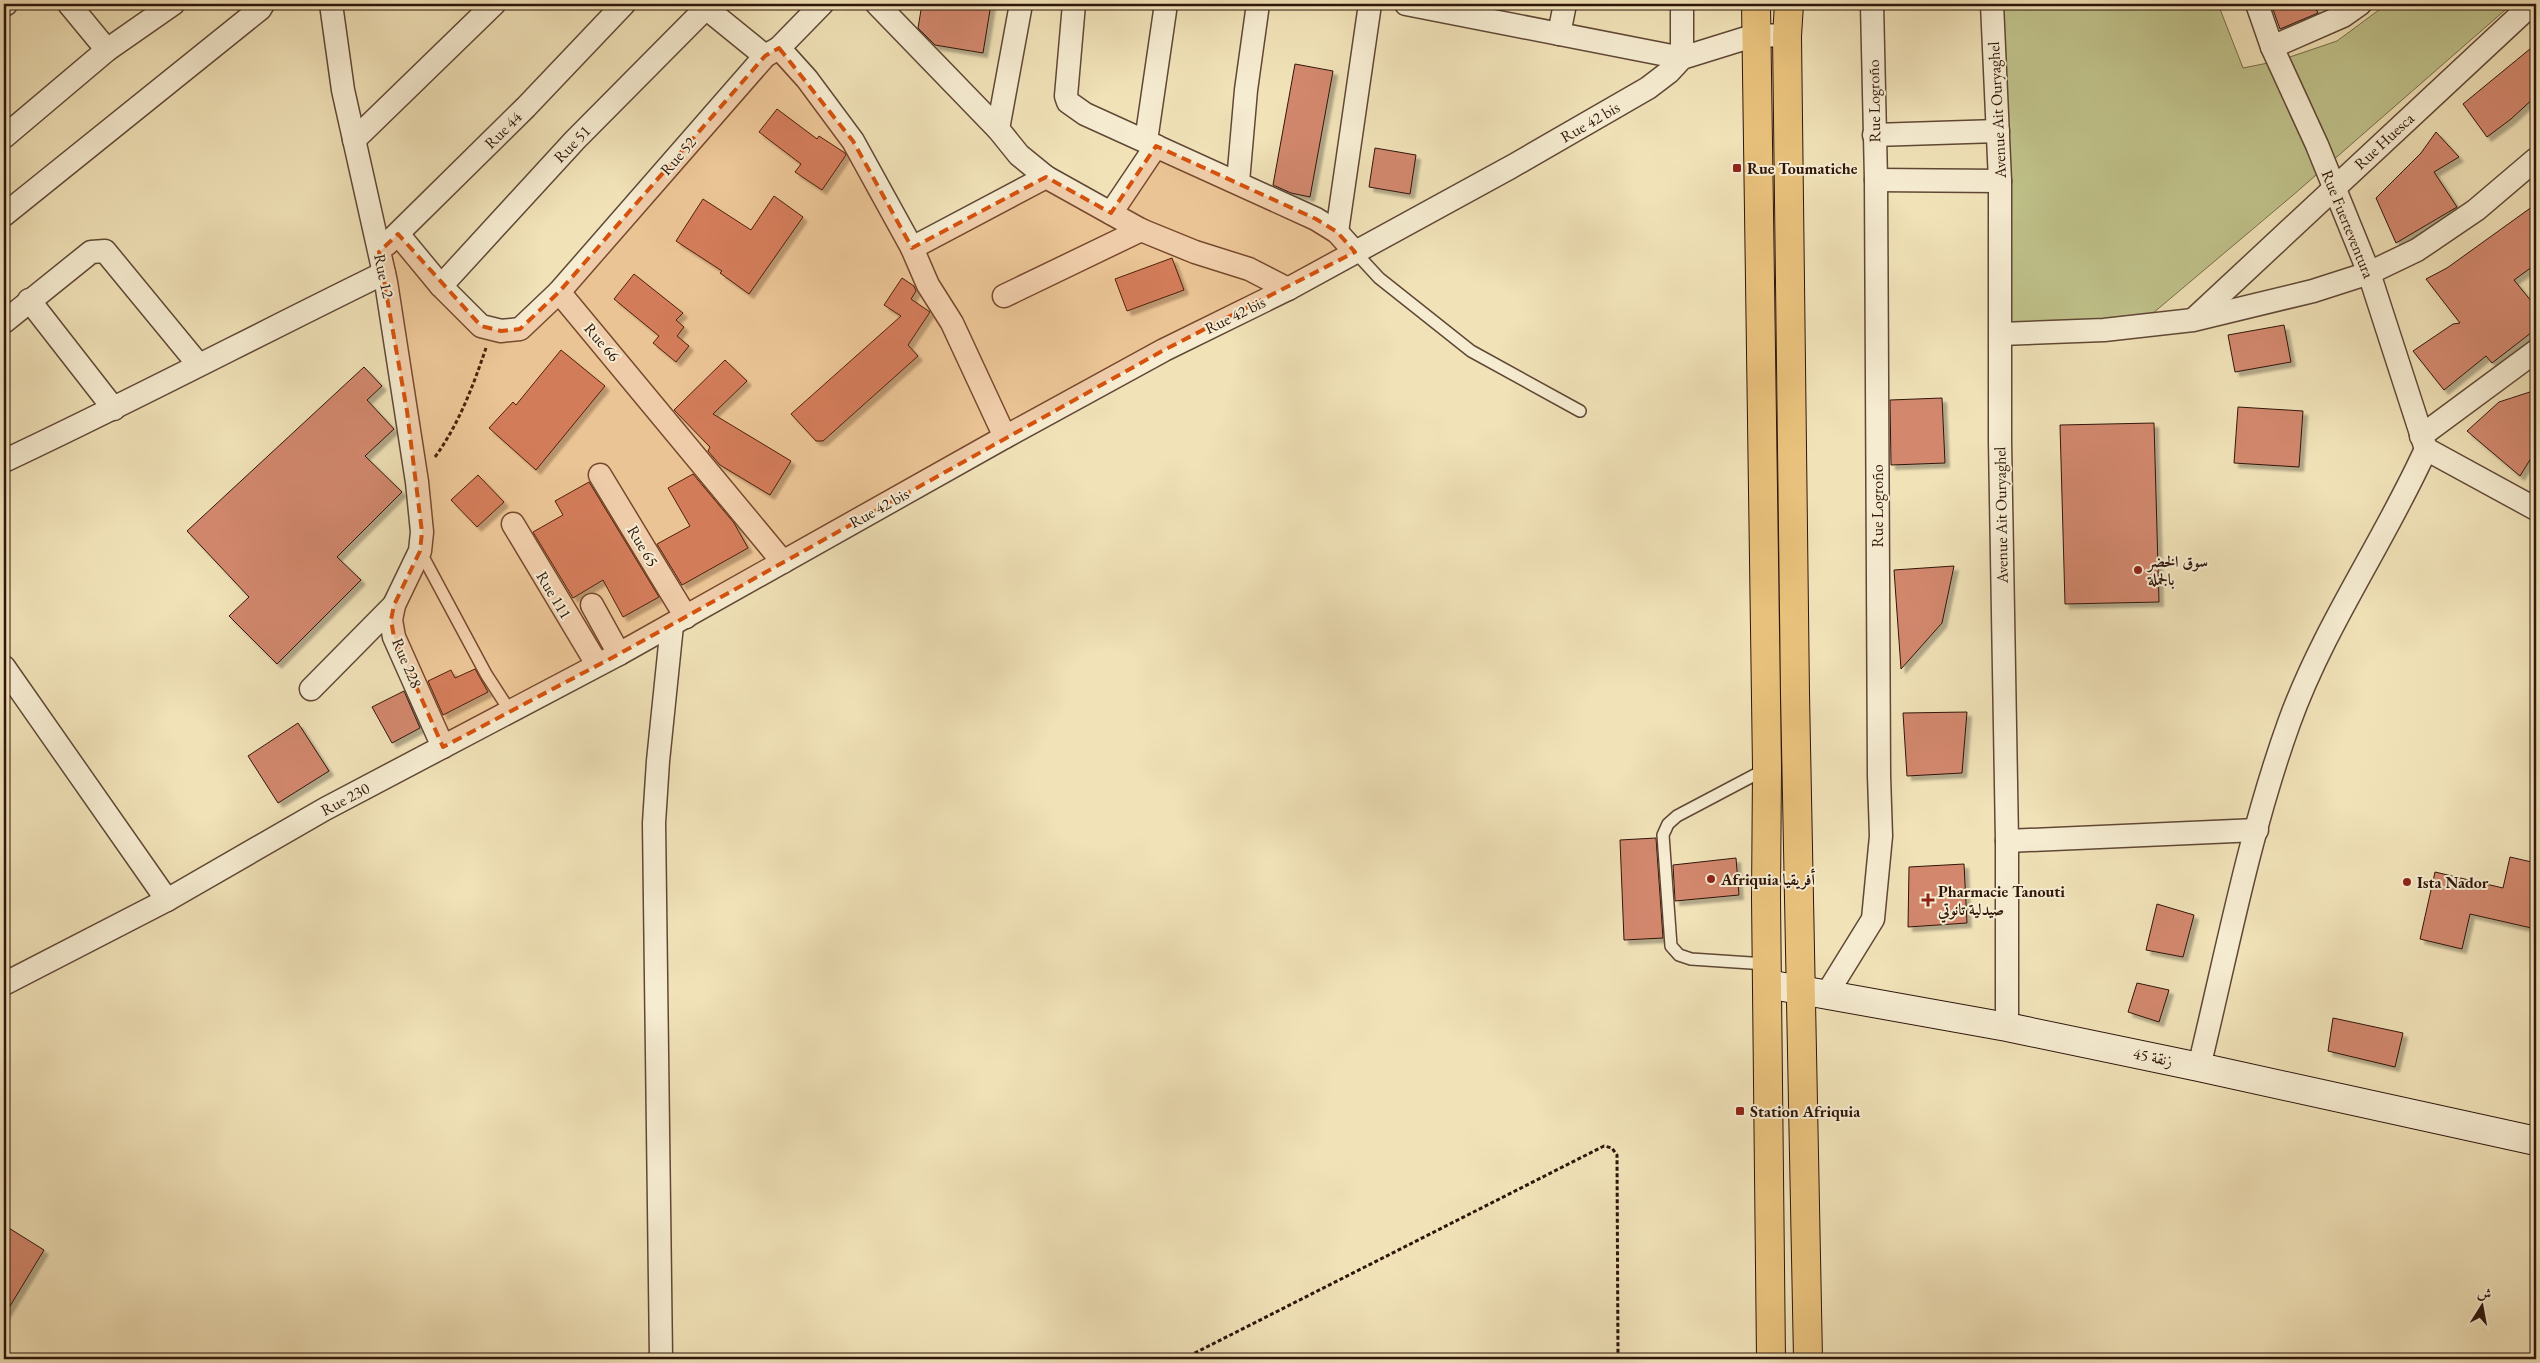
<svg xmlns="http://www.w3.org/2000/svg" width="2540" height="1363" font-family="'EB Garamond',Amiri,serif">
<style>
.green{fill:#c0c28b;stroke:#786c4b}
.building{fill:#d3886e;stroke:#2f150b;filter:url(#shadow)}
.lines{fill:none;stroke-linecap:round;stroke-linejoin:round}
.lane-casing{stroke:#604836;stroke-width:14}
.street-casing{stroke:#604836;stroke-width:25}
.secondary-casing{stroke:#2f150b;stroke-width:30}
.primary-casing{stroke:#2f150b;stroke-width:30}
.path{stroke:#2f150b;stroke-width:3;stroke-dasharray:4 2.5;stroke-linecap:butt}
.lane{stroke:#f6ecd1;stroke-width:11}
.street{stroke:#f6ecd1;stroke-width:22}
.secondary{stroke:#f6ecd1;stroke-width:28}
.primary{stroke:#e8c17c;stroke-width:28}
.marked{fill:#d6520c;fill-opacity:0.2;stroke:#d6520c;stroke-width:4;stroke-dasharray:10 6;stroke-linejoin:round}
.poi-dot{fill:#8f2418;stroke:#f6ecd1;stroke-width:2}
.labels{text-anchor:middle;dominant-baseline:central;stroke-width:4;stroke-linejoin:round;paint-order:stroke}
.street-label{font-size:16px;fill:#2f150b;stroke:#f6ecd1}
.poi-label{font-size:16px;font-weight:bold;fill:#2f150b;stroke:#f6ecd1;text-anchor:start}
</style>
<defs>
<filter id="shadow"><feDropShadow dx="4.5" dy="4.5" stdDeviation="1" flood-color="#0004"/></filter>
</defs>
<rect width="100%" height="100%" fill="#f1e2b8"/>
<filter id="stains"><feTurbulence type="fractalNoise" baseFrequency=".004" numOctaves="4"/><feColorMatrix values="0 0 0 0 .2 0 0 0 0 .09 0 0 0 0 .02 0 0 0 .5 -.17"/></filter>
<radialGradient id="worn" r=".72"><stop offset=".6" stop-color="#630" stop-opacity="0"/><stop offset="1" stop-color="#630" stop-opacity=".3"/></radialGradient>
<polygon class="green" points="1991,4 2218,4 2243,68 2278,61 2337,41 2387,4 2512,4 2292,196 2146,319 1997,331"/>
<g class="building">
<polygon points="922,4 991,4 983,53 935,45 918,28"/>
<polygon points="2271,4 2313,4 2318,13 2280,29"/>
<polygon points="2536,44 2536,96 2511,119 2487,137 2463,104"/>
<polygon points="1295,64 1333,71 1310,197 1291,193 1273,185"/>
<polygon points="777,109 817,139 819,136 845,153 846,155 822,190 795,172 801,164 759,132"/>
<polygon points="2436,132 2459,157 2434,172 2457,207 2396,243 2376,198 2421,153"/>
<polygon points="1375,148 1416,155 1410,194 1369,187"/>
<polygon points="774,196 803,217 749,294 720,273 722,271 676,241 703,199 751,230"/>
<polygon points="2536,204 2536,264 2514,280 2536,307 2536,329 2492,363 2486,356 2444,390 2413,351 2453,324 2460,323 2426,279 2447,268"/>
<polygon points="1172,258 1184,290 1127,311 1115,279"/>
<polygon points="634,274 683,313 676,320 684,327 677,336 689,346 676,362 653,343 659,336 614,299"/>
<polygon points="902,278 914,286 916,291 911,299 930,312 908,345 918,356 823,441 816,441 791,414 901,316 884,305"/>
<polygon points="2284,325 2291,362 2235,372 2228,335"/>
<polygon points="561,350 605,386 536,470 489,428 513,402 516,405"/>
<polygon points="725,360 747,381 713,414 791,461 770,495 720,465 708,451 710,447 674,410"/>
<polygon points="364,367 382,386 367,400 394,429 365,456 402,492 337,557 361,580 277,664 229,616 249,597 187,531"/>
<polygon points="2536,390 2536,450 2520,476 2467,431 2499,402"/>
<polygon points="1942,398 1945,463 1891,465 1890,400"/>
<polygon points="2238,407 2303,411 2299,467 2234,463"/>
<polygon points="2154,423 2159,602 2065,604 2060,425"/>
<polygon points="693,474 734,523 748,548 682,585 657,544 690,526 668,488"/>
<polygon points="478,475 504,502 477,527 451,500"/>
<polygon points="589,482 659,597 623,617 603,580 573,598 533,532 563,515 555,501"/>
<polygon points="1954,566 1942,623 1901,669 1894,570"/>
<polygon points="475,669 488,692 443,715 428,681 451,670 455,678"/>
<polygon points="404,691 420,728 392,743 372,707"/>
<polygon points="1967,712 1962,773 1907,776 1903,713"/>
<polygon points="298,723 329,771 278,803 248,756"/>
<polygon points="1656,838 1663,938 1624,940 1620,840"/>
<polygon points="2510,857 2536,863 2536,929 2470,914 2462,949 2420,939 2435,872 2503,888"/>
<polygon points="1736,858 1739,895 1675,901 1673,865"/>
<polygon points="1964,864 1967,923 1908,927 1909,867"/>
<polygon points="2157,904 2194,915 2183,957 2146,950"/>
<polygon points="2137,983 2169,990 2159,1022 2128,1012"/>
<polygon points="2333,1018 2403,1033 2395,1067 2328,1051"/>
<polygon points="4,1225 44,1250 4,1316"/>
</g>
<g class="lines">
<defs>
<g id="lane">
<polyline points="1355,252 1379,278 1471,351 1580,411"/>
<polyline points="420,551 486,674 510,711"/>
<polyline points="1766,769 1677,816 1668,824 1663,835 1671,946 1679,955 1691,959 1766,964"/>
</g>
<g id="street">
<polyline points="69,4 107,50"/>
<polyline points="331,4 343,90 386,282 417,482 422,532 420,551 394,605 391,620 394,637 443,747"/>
<polyline points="701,4 765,56"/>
<polyline points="877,4 998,129 1019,155 1046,177 1141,230 1195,252 1249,269 1288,289"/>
<polyline points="1074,4 1066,96 1068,102 1085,114 1316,219 1337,232 1355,252"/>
<polyline points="1406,4 1682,58"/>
<polyline points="1682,4 1682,58"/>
<polyline points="1992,4 2000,181 2000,441 2007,841 2007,1027"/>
<polyline points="2257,4 2272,47 2317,145 2369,273 2426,449"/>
<polyline points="4,5 6,4"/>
<polyline points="1559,34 1565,4"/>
<polyline points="2272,47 2343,16 2360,4"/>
<polyline points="779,48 807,79 853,141 912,248 928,285 952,323 1005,437"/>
<polyline points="998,129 1021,4"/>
<polyline points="1874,135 1998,131"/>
<polyline points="4,137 107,50 173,4"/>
<polyline points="354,140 494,4"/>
<polyline points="1146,141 1166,4"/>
<polyline points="1876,180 2000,181"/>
<polyline points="1238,182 1246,90 1258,4"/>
<polyline points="1111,213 1156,146"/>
<polyline points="4,215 260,9 263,4"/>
<polyline points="1337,232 1370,4"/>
<polyline points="398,234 441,286 481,326 501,331 520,329 559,292 765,56 779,48 822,4"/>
<polyline points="387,244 526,107 624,4"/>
<polyline points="912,248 1046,177"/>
<polyline points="441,286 575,140 707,7"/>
<polyline points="559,292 783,562"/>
<polyline points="1004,296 1141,230"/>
<polyline points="29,300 114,409"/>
<polyline points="2194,319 2532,4"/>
<polyline points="4,322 91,252 105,251 198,364"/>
<polyline points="2001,334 2104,330 2193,320 2313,291 2369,273 2417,250 2476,210 2536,159"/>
<polyline points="2421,436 2536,351"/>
<polyline points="2426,449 2536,509"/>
<path d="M4,461C132,401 257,335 384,273"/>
<polyline points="600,475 686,617"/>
<polyline points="513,524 597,664"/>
<polyline points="592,605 619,654"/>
<polyline points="4,667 167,900"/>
<polyline points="311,689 394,605"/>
<polyline points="2007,841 2257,830"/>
<polyline points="4,984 167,900 325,809 619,654 1005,437 1164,350 1288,289 1511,167 1648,88 1669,72 1682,58 1756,35 1787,36"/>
<polyline points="1826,995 1873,919 1881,836 1879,776 1876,180 1872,4"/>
<path d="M2199,1067C2227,952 2249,834 2289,723C2324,626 2384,542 2426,449"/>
<polyline points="661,1359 654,823 658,761 672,625"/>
</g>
<polyline id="secondary" points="1767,984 2007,1027 2199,1067 2536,1141"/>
<g id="primary">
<polyline points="1756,4 1767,768 1766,898 1771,1359"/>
<polyline points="1789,4 1787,36 1795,694 1808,1359"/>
</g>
</defs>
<use href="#lane" class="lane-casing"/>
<use href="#street" class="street-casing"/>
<use href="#secondary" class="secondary-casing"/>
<use href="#primary" class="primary-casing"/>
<g class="path">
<path d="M435,457C459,424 473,386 486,348"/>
<polyline points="1183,1359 1604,1146 1612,1148 1617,1155 1618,1359"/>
</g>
<use href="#lane" class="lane"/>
<use href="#street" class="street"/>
<use href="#secondary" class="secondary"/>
<use href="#primary" class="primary"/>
</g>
<path class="marked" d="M779,48L853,141L912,248L1046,177L1111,213L1156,146L1316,219L1337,232L1355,252L1164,350L619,654L443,747L394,637L391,620L394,605L420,551L422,532L407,411L379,252L398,234L481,326L501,331L520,329L559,292L765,56Z"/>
<g class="poi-dot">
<rect x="1732" y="163" width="10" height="10" rx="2.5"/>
<circle cx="2138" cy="570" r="5"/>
<circle cx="1711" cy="879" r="5"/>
<circle cx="2407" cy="882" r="5"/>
<path d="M1925.5 892.5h5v5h5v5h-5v5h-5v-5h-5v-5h5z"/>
<rect x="1735" y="1106" width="10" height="10" rx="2.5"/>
</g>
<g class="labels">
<g class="street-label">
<text transform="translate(1874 101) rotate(-91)">Rue Logroño</text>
<text transform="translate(1997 110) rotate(-93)">Avenue Ait Ouryaghel</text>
<text transform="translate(1590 122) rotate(-30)">Rue 42 bis</text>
<text transform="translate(503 130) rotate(-45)">Rue 44</text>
<text transform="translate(2384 141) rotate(-43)">Rue Huesca</text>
<text transform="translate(572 144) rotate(-46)">Rue 51</text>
<text transform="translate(678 156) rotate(-49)">Rue 52</text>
<text transform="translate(2348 224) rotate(68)">Rue Fuerteventura</text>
<text transform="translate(384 276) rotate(78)">Rue 12</text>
<text transform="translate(1235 315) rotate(-26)">Rue 42 bis</text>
<text transform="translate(602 342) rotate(49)">Rue 66</text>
<text transform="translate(1877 506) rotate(-90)">Rue Logroño</text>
<text transform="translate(879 508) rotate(-29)">Rue 42 bis</text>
<text transform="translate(2001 515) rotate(-91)">Avenue Ait Ouryaghel</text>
<text transform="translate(643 546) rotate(59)">Rue 65</text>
<text transform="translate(554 595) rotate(59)">Rue 111</text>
<text transform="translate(407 663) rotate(67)">Rue 228</text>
<text transform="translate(345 799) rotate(-28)">Rue 230</text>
<text transform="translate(2153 1057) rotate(12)">زنقة 45</text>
</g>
<g class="poi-label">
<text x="1747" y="168">Rue Toumatiche</text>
<text x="2148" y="561">سوق الخضر<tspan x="2148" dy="18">بالجملة</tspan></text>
<text x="1721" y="879">Afriquia أفريقيا</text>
<text x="2417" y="882">Ista Nador</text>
<text x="1938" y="891">Pharmacie Tanouti<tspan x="1938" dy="18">صيدلية تانوتي</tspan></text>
<text x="1750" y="1111">Station Afriquia</text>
</g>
</g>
<rect width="2540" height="1363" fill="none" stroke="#f1e2b8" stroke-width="20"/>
<rect x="5" y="5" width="2530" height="1353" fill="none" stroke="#2f150b" stroke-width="2.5"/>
<rect x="10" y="10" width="2520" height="1343" fill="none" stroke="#2f150b"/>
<g transform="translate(2482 1306) rotate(11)" stroke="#f6ecd1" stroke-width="4" paint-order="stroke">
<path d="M0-4L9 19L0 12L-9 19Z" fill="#2f150b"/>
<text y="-8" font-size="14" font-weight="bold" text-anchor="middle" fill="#2f150b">ش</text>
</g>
<rect width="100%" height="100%" filter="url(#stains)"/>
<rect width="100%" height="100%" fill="url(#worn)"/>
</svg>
